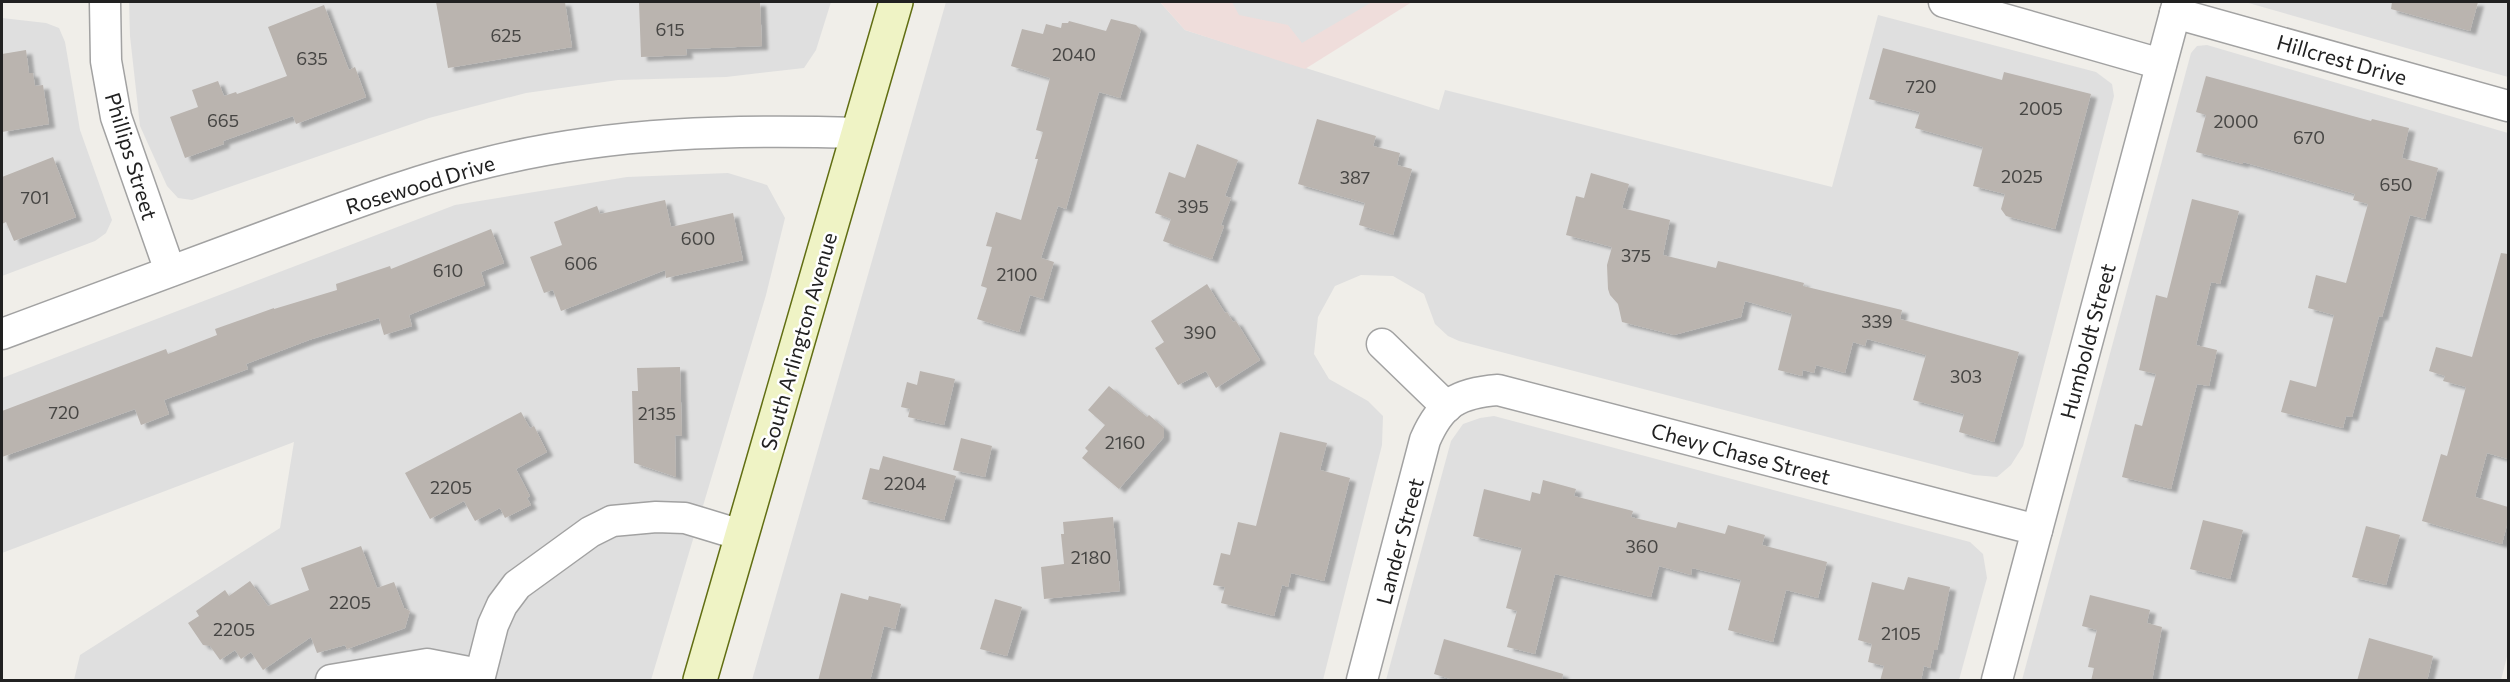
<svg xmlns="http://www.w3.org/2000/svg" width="2510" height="682" font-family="Commissioner,sans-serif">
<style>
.residential{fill:#dfdfdf}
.commercial{fill:#efdddb}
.parking{fill:#e1e1e1}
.building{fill:#bab4af;filter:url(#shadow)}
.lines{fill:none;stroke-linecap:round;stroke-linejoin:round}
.street-casing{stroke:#a2a2a2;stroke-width:33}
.secondary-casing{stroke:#616e13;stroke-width:36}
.street{stroke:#fff;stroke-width:30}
.secondary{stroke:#eff3c5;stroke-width:33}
.labels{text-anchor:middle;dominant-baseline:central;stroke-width:5;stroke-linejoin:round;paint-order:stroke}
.number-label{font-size:18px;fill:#474644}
.street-label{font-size:21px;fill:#212121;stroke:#fff}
</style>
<defs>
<filter id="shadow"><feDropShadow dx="6" dy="4" stdDeviation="1.5" flood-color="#0004"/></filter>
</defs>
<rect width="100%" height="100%" fill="#f0eee9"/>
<g class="residential">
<polygon points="129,2 831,2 816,50 804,68 726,77 618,80 526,93 429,118 192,200 178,198 167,186 140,126 130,36"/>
<polygon points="946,2 1160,2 1185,30 1439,110 1445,90 1832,187 1878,15 2096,72 2112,84 2114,96 2023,446 2011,465 1997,477 1974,475 1459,341 1448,336 1435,324 1424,294 1393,276 1361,275 1335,286 1318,317 1314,354 1329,379 1368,401 1383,416 1382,445 1323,680 752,680"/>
<polygon points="2245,2 2508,2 2508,77"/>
<polygon points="2,18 46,23 59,28 65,42 80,130 112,220 106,233 95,241 2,276"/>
<polygon points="2207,45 2508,133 2508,653 2501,680 2022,680 2191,53 2197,46"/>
<polygon points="728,173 767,185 785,218 766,295 651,680 74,680 80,655 280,528 294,442 2,553 2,378 455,205 627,177"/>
<polygon points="1494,416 1970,542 1983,554 1987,578 1959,680 1386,680 1451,441 1463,424 1480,418"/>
</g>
<polygon class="commercial" points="1160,2 1412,2 1305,69 1185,30"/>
<polygon class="parking" points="1232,2 1372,2 1302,43 1288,25 1239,15"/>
<g class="building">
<polygon points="436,2 565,2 572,47 448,68"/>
<polygon points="639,2 760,2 762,46 686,49 687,55 641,57"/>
<polygon points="2392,2 2478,2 2470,31 2391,9"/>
<polygon points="324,5 349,70 355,67 366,97 296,124 293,116 223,141 224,144 185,158 170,117 198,107 192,90 218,81 224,96 236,92 237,94 287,76 268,27"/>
<polygon points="1111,19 1136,25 1141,30 1120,98 1099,92 1066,209 1058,206 1041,258 1054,262 1043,299 1030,295 1019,332 977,319 987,288 981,286 992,247 986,246 996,212 1021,220 1038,159 1035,159 1043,132 1036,130 1050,78 1011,66 1022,29 1043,34 1046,24 1061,28 1062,23 1068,23 1069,21 1106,31"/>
<polygon points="1883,48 2002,80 2004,72 2091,94 2055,229 2006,216 2001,209 2005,194 1973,186 1983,147 1915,128 1920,112 1869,99"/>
<polygon points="26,50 29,73 33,73 35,86 43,85 49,124 2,132 2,54"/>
<polygon points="2206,76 2371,121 2372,119 2409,128 2402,158 2438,168 2425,219 2410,215 2382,317 2379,316 2352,417 2346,416 2343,428 2281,412 2290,380 2316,387 2334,315 2308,308 2316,275 2346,283 2368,204 2353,200 2355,194 2243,162 2243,164 2196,152 2206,115 2196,112"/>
<polygon points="1317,119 1376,136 1373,146 1400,153 1397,165 1412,169 1393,235 1359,225 1365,203 1298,184"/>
<polygon points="1197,144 1238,160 1225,196 1231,198 1221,225 1224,226 1212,259 1163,241 1171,219 1155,213 1169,172 1185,178"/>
<polygon points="53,157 76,217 14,241 6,222 2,224 2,177"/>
<polygon points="1591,173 1629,184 1622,208 1670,220 1663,255 1716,268 1718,261 1804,283 1803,286 1902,310 1900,319 2019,352 1994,442 1959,432 1964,414 1913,400 1926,355 1867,339 1865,346 1853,342 1845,373 1816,365 1814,373 1803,370 1802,376 1778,370 1792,314 1745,301 1741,317 1674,335 1622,322 1618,304 1610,295 1608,289 1607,265 1612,247 1566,235 1576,196 1584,198"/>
<polygon points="2192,199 2239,211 2220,284 2211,282 2196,345 2217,350 2209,386 2197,384 2171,489 2122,477 2135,424 2142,426 2156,374 2139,370 2156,295 2167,298"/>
<polygon points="665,200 671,227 733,213 743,260 666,278 665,270 561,311 553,290 544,293 530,257 562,245 554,222 597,206 600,214"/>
<polygon points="491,229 504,263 481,272 485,285 409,315 412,326 384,335 379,318 309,340 246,364 248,369 164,400 169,414 141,425 135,409 2,457 2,411 166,349 168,354 217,335 215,329 274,308 274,309 337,290 336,284 390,266 391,269"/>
<polygon points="2501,253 2508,254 2508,459 2487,453 2475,497 2508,507 2508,521 2502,544 2422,521 2441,454 2447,456 2466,387 2443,381 2445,376 2429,371 2436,347 2472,357"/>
<polygon points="1207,284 1225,313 1227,312 1233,322 1236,321 1260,360 1216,388 1206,371 1178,385 1155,348 1164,342 1151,321"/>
<polygon points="680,367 682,436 675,435 676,477 634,463 632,391 638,391 637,368"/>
<polygon points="920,371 955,379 944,425 908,417 910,409 901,407 907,382 917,385"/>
<polygon points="1109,386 1147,417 1149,415 1164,428 1164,437 1119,489 1082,458 1088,451 1085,448 1105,425 1088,410"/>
<polygon points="521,412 530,428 534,426 547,452 516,469 530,496 527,498 531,505 505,518 500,508 475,521 464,501 430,519 405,473"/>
<polygon points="1280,432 1327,443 1320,470 1350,478 1324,581 1291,573 1288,587 1282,585 1274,616 1221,603 1225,587 1213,585 1221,553 1230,555 1238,522 1256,526"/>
<polygon points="961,438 992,446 985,477 953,470"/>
<polygon points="883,456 956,476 944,520 862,499 870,468 879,470"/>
<polygon points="1543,480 1576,489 1574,496 1633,511 1631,517 1676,528 1678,522 1725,534 1728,525 1765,535 1762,545 1827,562 1818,598 1786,590 1773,642 1728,630 1741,580 1692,568 1691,575 1659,566 1651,597 1555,574 1535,654 1507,647 1517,611 1506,608 1522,548 1473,536 1484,489 1530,501 1532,492 1540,494"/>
<polygon points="1113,517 1120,591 1044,599 1041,567 1064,564 1061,534 1064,534 1063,522"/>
<polygon points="2203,520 2243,530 2230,579 2190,569"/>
<polygon points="2366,526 2400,535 2386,585 2352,577"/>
<polygon points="361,546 377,588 394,582 404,608 410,611 405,628 347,649 345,645 317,653 311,637 263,670 251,652 241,659 235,650 220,660 210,646 203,645 188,623 199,616 196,611 225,590 229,596 250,581 268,606 309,590 301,568"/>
<polygon points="1908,577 1950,587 1937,650 1934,650 1930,668 1924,666 1921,681 1880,681 1884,666 1868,662 1872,644 1858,640 1872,582 1904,590"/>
<polygon points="841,593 868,600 869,596 901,604 895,629 884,626 870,681 818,681"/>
<polygon points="2090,595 2150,610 2147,623 2162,627 2152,681 2091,681 2094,668 2088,667 2097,630 2082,626"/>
<polygon points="995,599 1022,607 1007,656 980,649"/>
<polygon points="2369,638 2433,656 2427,681 2357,681"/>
<polygon points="1444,639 1563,674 1562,681 1457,681 1434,674"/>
</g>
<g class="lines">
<defs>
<g id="street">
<polyline points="105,2 106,61 116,117 170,271"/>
<polyline points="1944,2 2161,64"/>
<polyline points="2175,13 2508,106"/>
<path d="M2,334C95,299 188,264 282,230C350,205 418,179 489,162C610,132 734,129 859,133"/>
<polyline points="1382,344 1447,407"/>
<polyline points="331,680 427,664 479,674"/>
<polyline points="479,680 493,625 502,605 517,585 590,532 612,521 656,517 685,518 741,535"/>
<path d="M1362,680L1425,440C1441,403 1458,393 1498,390L2037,530"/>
<polyline points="1997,680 2178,2"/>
</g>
<polyline id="secondary" points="700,680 896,2"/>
</defs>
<use href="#street" class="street-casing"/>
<use href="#secondary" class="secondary-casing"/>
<use href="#street" class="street"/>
<use href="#secondary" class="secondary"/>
</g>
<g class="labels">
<g class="number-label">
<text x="670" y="29">615</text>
<text x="506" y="35">625</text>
<text x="1074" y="54">2040</text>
<text x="312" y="58">635</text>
<text x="1921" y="86">720</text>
<text x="2041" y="108">2005</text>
<text x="223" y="120">665</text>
<text x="2236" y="121">2000</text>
<text x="2309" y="137">670</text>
<text x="2022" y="176">2025</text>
<text x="1355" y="177">387</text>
<text x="2396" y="184">650</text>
<text x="35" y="197">701</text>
<text x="1193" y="206">395</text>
<text x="698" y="238">600</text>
<text x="1636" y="255">375</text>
<text x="581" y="263">606</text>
<text x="448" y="270">610</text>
<text x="1017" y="274">2100</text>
<text x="1877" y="321">339</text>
<text x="1200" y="332">390</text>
<text x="1966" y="376">303</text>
<text x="64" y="412">720</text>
<text x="657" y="413">2135</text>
<text x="1125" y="442">2160</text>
<text x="905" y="483">2204</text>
<text x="451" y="487">2205</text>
<text x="1642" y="546">360</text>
<text x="1091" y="557">2180</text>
<text x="350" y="602">2205</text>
<text x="234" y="629">2205</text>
<text x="1901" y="633">2105</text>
</g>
<g class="street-label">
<text transform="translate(2342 59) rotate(16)">Hillcrest Drive</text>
<text transform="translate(132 156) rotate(73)">Phillips Street</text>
<text transform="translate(420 184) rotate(-17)">Rosewood Drive</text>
<text transform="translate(798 341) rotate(-74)">South Arlington Avenue</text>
<text transform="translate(2087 341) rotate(-75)">Humboldt Street</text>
<text transform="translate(1741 453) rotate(15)">Chevy Chase Street</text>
<text transform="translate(1399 541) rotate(-75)">Lander Street</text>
</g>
</g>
<rect width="2510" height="682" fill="none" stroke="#212121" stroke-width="6"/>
</svg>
